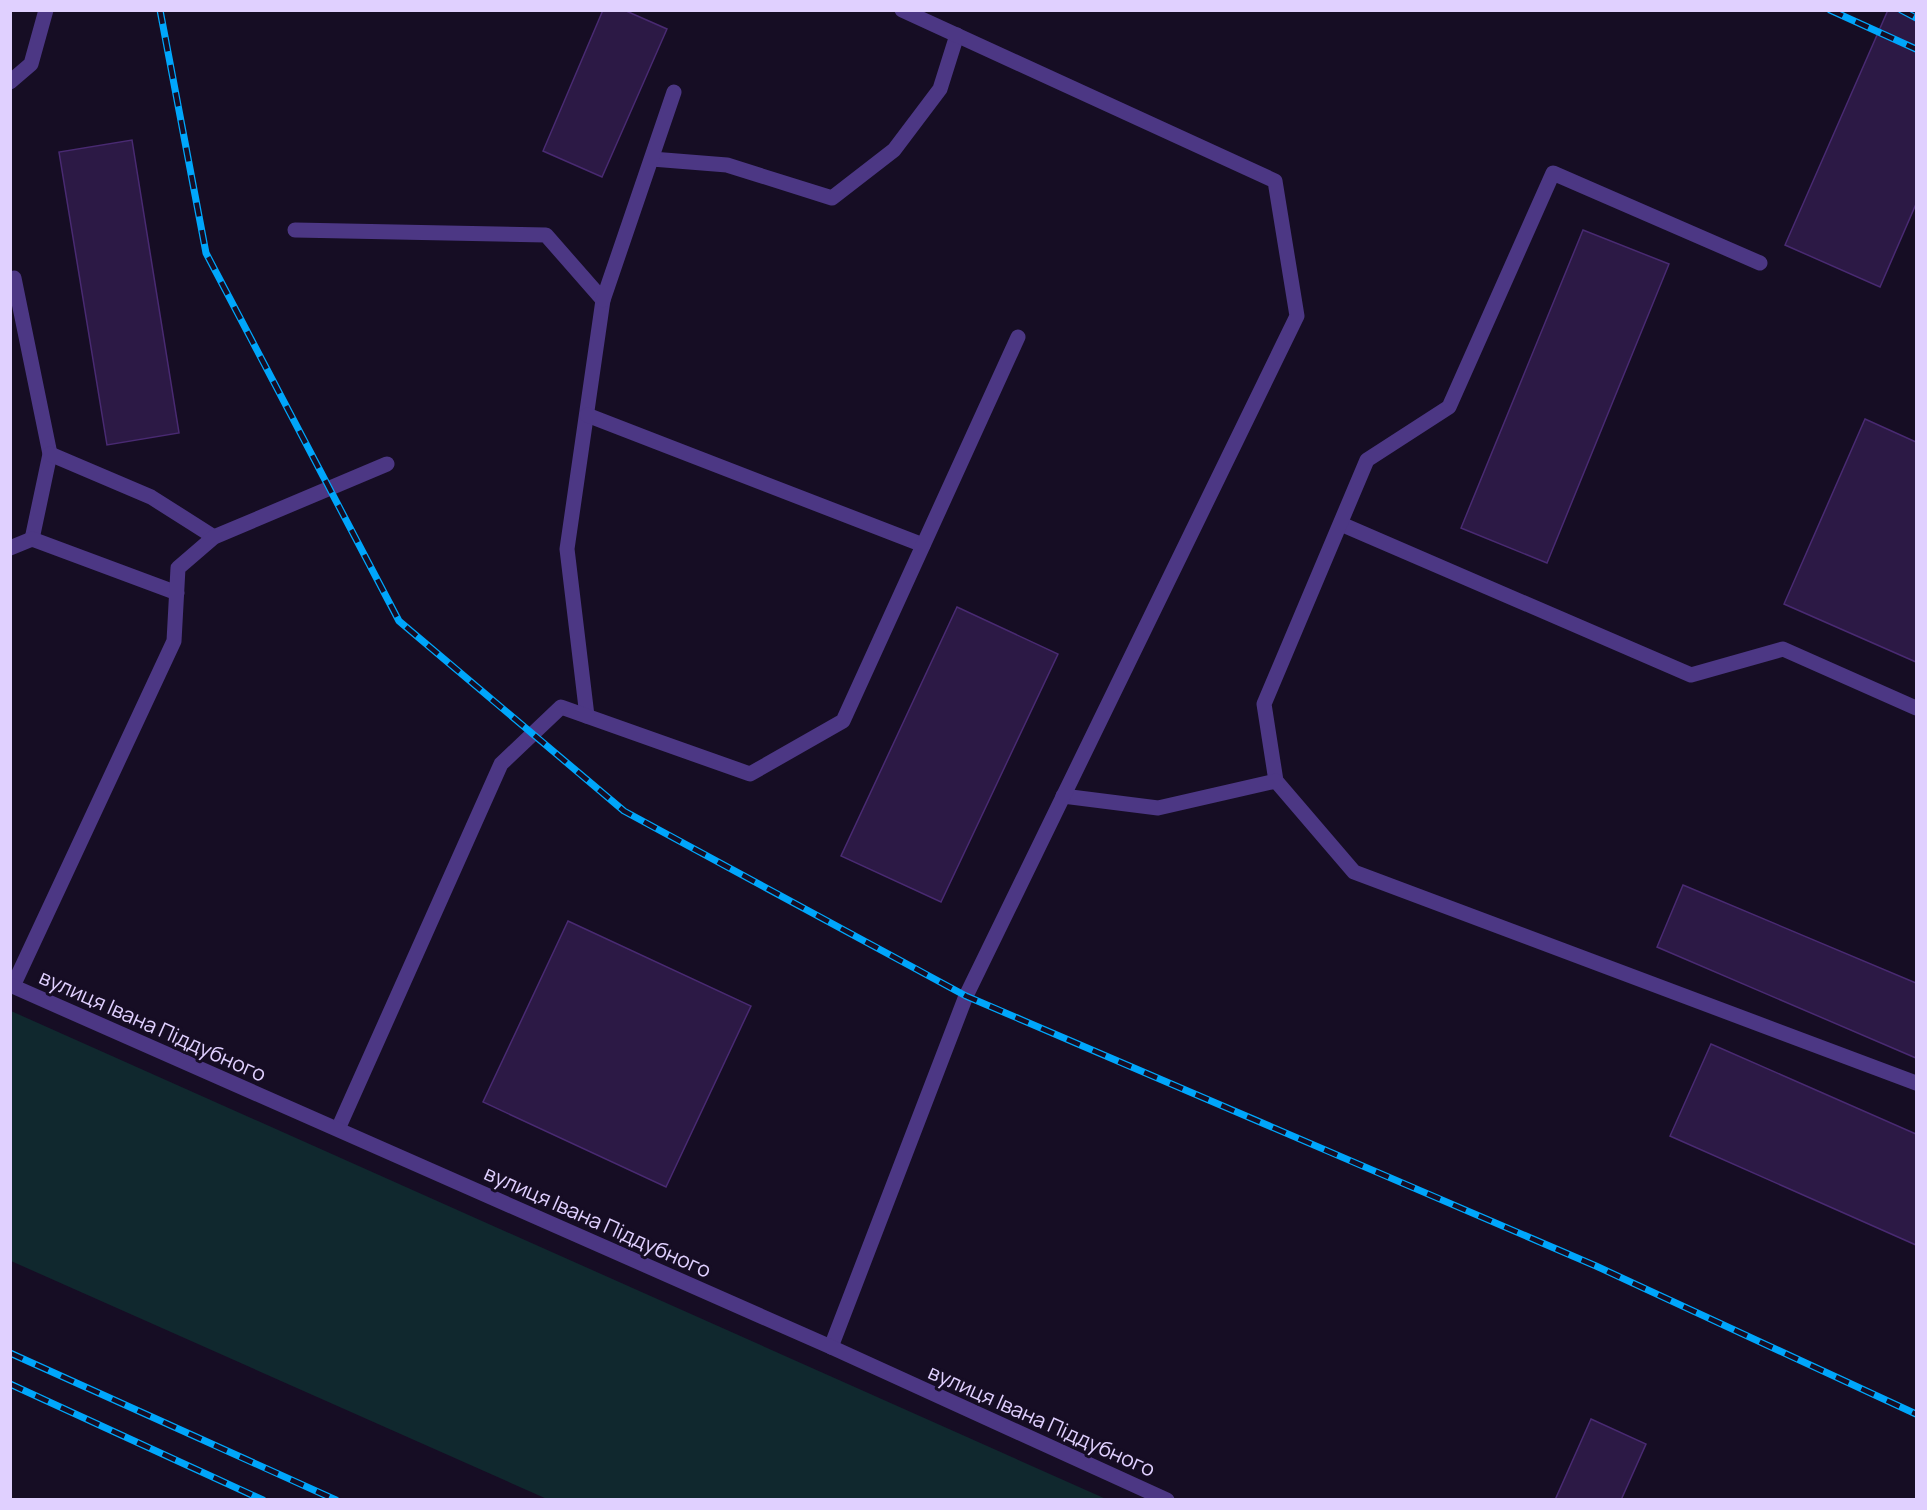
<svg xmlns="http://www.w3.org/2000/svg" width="1927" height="1510" font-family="Manrope,sans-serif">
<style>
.green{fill:#10282e}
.building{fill:#2c1945;stroke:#492a72;stroke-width:1.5}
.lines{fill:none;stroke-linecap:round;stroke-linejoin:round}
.service{stroke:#4c3784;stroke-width:15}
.tertiary{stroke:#4c3784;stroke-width:15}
.rail-casing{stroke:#00a6fb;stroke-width:7}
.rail{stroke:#160d24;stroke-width:4.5;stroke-dasharray:14;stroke-linecap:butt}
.labels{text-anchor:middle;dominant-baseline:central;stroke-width:6;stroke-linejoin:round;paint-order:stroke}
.street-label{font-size:21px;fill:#e0d0ff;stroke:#160d24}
</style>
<rect width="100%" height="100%" fill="#160d24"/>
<polygon class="green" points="11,1011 1106,1499 547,1499 11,1261"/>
<g class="building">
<polygon points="603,10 624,10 667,29 602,177 543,151"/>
<polygon points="1888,10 1916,10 1916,204 1880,287 1785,245"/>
<polygon points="132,140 179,433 107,445 59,152"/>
<polygon points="1583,230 1669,264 1547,563 1461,528"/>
<polygon points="1865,419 1916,442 1916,662 1784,604"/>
<polygon points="957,607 1058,654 941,902 841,856"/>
<polygon points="1683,885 1916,983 1916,1058 1657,947"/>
<polygon points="568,921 751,1006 666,1187 483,1102"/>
<polygon points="1711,1044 1916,1134 1916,1245 1670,1136"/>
<polygon points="1591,1419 1646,1444 1621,1500 1555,1500"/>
</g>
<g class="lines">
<g class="service">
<polyline points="10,82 31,64 46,10"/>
<polyline points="652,159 727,165 832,198 894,150 940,89 957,35"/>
<polyline points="295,230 546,235 603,300 567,549 587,716"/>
<polyline points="14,278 50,454 32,539"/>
<polyline points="603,300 674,92"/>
<polyline points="587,415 923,545"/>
<polyline points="50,454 151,497 214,537"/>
<polyline points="1341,524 1691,675 1783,649 1916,708"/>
<polyline points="10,548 32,539 177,593"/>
<polyline points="1276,781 1264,704 1367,460 1449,407 1553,173 1760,263"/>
<polyline points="1063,796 1158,808 1276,781 1354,872 1916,1083"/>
<polyline points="13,986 174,641 178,568 214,537 387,464"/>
<polyline points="338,1129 501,764 561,707 750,774 843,721 1018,337"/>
<polyline points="831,1347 966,996 1297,316 1275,181 902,10"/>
</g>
<polyline class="tertiary" points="10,985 831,1347 1167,1500"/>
<defs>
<g id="rail">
<polyline points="160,10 206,253 399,621 624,811 966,996 1596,1266 1916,1414"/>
<polyline points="1830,10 1916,49"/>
<polyline points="1901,10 1916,18"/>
<polyline points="10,1353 336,1500"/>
<polyline points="10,1384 263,1500"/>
</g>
</defs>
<use href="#rail" class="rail-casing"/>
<use href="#rail" class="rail"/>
</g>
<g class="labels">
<g class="street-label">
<text transform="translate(153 1025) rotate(24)">вулиця Івана Піддубного</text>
<text transform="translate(598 1221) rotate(24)">вулиця Івана Піддубного</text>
<text transform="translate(1042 1420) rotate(24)">вулиця Івана Піддубного</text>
</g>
</g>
<rect width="1927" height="1510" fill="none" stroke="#e0d0ff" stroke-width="24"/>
</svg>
